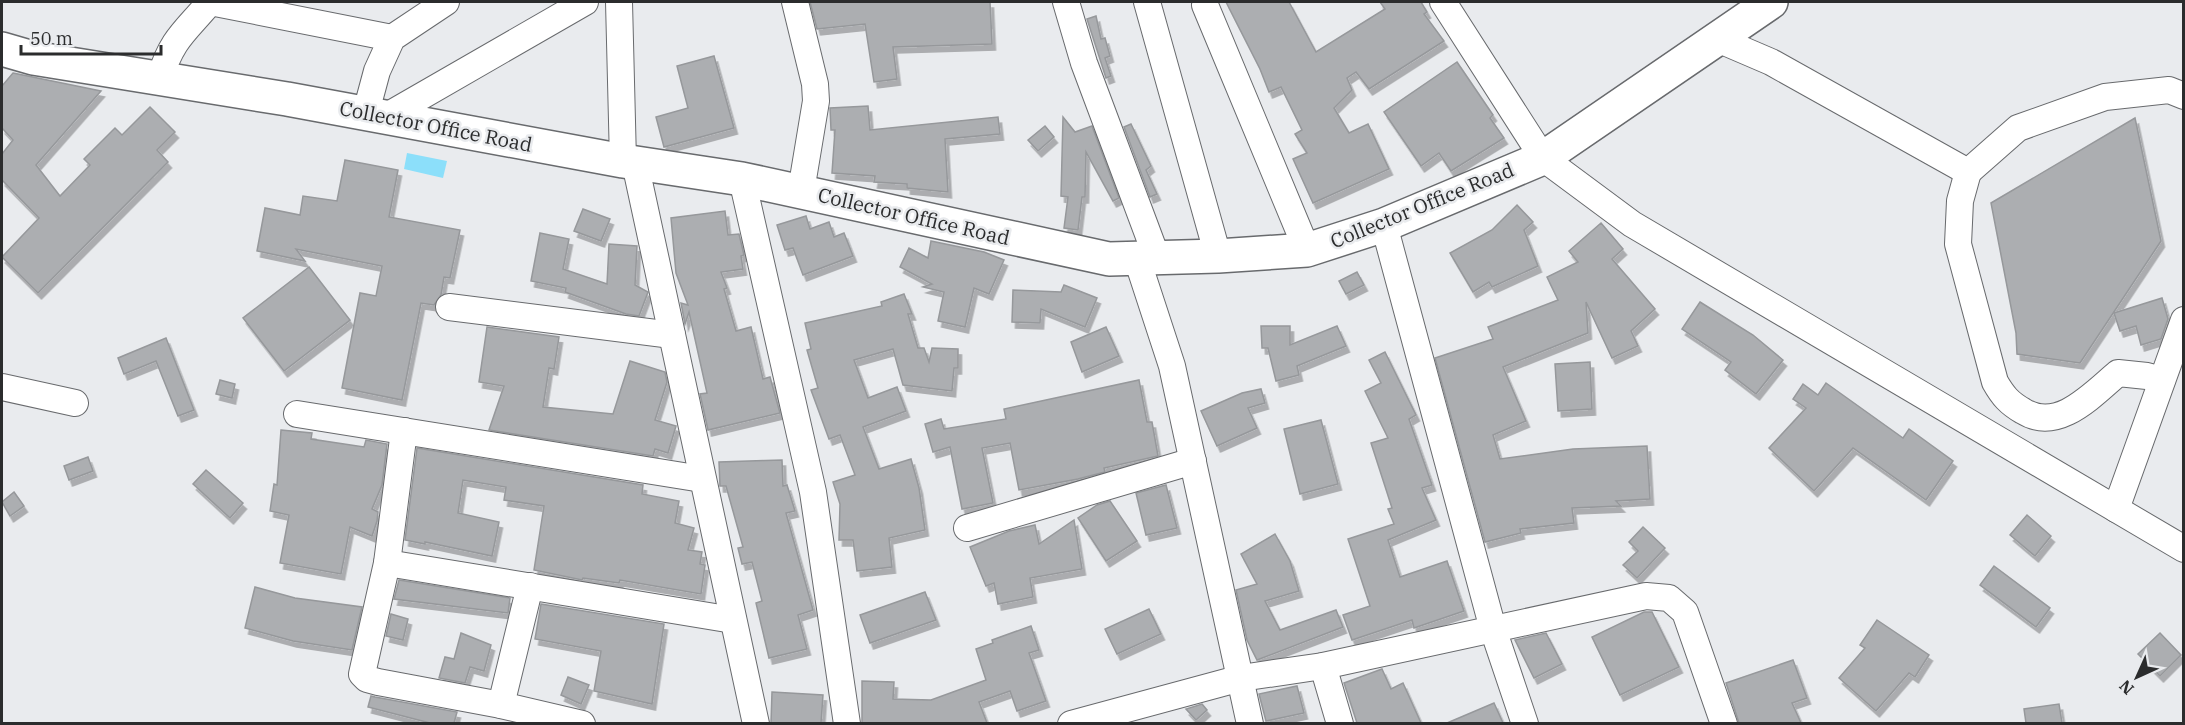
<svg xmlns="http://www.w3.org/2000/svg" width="2185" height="725" font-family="'IBM Plex Serif',serif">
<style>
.water{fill:#8cdffa}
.building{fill:#acaeb1;stroke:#96989b;stroke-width:1.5;filter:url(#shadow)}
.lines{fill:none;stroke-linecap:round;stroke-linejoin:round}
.minor-casing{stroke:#686a6d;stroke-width:28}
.major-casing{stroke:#686a6d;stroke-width:36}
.minor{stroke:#fff;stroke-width:26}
.major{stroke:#fff;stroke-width:33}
.labels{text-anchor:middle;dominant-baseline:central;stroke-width:5;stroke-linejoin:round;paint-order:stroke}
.street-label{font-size:20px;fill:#2b2c2d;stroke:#e9ebee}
</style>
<defs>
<filter id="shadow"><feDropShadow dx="3.5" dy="6" stdDeviation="0" flood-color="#0004"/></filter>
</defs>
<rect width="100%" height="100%" fill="#e9ebee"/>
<polygon class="water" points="407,153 447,161 443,178 404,169"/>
<g class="building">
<polygon points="810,2 990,2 992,44 893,47 897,79 874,82 865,24 817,29"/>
<polygon points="1226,2 1289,2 1316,52 1385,9 1380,2 1421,2 1427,12 1424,14 1444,41 1369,89 1356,72 1347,78 1352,90 1334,108 1349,133 1368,124 1389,169 1313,203 1293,159 1307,153 1295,134 1302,130 1281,87 1269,92 1260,69"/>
<polygon points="1096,16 1101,39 1105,38 1110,56 1105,58 1111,76 1106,78 1087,19"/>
<polygon points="714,56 734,128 664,147 656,117 688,108 677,66"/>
<polygon points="1457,62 1493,115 1490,118 1504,138 1451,171 1439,153 1421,166 1384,112"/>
<polygon points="13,73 101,91 36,165 60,196 90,165 84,159 115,128 122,135 150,107 175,132 157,150 168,162 38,293 2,257 39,218 2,180 2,154 13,140 2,128 2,86"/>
<polygon points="868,106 870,130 998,117 1000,134 945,139 948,192 907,188 907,184 874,182 875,176 832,173 835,130 831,130 830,108"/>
<polygon points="1063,117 1075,132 1092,126 1119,198 1113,201 1086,152 1085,197 1082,197 1078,230 1064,228 1068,197 1061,196"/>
<polygon points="2135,118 2161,241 2080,363 2017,354 2016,333 1991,203"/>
<polygon points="1131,124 1151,166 1146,170 1157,194 1150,197 1124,127"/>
<polygon points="1045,126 1054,137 1038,151 1028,140"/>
<polygon points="345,160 398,170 389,217 460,230 450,278 444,277 441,295 434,305 421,303 402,400 342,388 360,293 376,296 382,266 296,249 305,261 257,251 265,208 300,215 303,196 337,201"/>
<polygon points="1517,205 1533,222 1524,230 1538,266 1492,287 1489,282 1473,292 1450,253 1492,230"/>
<polygon points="583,209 610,219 601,241 574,231"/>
<polygon points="725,211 728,235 739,234 744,255 741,256 743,269 721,272 727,288 724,289 736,331 751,327 763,379 770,377 780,413 708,430 700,394 707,393 689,312 685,324 681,303 688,305 676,273 671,218"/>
<polygon points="806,216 810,229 829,222 834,237 844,233 853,256 803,275 793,248 785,250 777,225"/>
<polygon points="1601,223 1623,249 1612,259 1655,309 1631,331 1638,346 1612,358 1586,302 1588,333 1503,367 1526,421 1493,435 1500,459 1573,449 1647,446 1650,499 1616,501 1621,506 1572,508 1574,523 1520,529 1521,533 1485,542 1435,358 1493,339 1488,327 1558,300 1547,277 1578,262 1569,251"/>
<polygon points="540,233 569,239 563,269 607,284 609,244 637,246 635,285 648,292 639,316 626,314 565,292 566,288 531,281"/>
<polygon points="931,241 984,252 1004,260 989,294 974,288 965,327 938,321 944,292 923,287 932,284 900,267 909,248 928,258"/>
<polygon points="309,267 350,320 284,371 243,318"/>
<polygon points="1357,272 1364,285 1346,294 1339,281"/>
<polygon points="1064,285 1097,298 1085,327 1041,309 1040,323 1012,322 1013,290 1061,292"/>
<polygon points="904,294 912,314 908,314 918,348 924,348 929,362 932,348 958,349 958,368 954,368 952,391 903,385 893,349 854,360 868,398 897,387 906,411 863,427 879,469 911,459 919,488 925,530 889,538 892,567 857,571 853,540 839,540 840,504 833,482 855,475 840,435 829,439 811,390 818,388 807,350 811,349 805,323 882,306 881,302"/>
<polygon points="2162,298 2168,319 2161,339 2141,345 2136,326 2120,331 2114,313"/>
<polygon points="1700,302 1753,335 1783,360 1756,394 1725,370 1731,362 1682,329"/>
<polygon points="1261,326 1290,326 1290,345 1337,326 1346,346 1297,366 1299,375 1276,381 1268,348 1262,348"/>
<polygon points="487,327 559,337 554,369 549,368 543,407 613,414 630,361 665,372 667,382 655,420 676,426 668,453 655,449 653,456 489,430 504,386 479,382"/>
<polygon points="1106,327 1119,356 1082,372 1071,342"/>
<polygon points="166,338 194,410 178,416 156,361 124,374 118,358"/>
<polygon points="1385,352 1416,415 1409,419 1432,485 1422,488 1436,520 1388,540 1400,577 1447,561 1464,611 1414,628 1412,620 1352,640 1343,615 1370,606 1348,539 1394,524 1388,509 1392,508 1371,443 1388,438 1365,391 1381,383 1369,360"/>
<polygon points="1590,362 1592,409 1558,411 1555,364"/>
<polygon points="220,380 235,384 232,398 216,394"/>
<polygon points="1139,380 1147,422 1152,422 1158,456 1104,468 1105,472 1078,479 1019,490 1010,443 982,448 993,503 962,509 950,447 933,452 925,424 941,419 944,429 1006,419 1004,409"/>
<polygon points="1826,383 1903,438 1909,429 1953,461 1926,500 1853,448 1814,491 1769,448 1806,408 1793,399 1803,384 1818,395"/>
<polygon points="1261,389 1265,403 1248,408 1257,428 1217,446 1201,411 1242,393"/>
<polygon points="1321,420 1338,484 1300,494 1284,429"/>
<polygon points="281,430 312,433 311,439 364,447 366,440 387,444 382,485 372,509 378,512 377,521 372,536 350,527 341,574 280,563 289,515 270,511 274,484 277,485"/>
<polygon points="417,448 643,485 642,494 679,501 675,523 694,528 688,550 702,552 700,564 705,565 701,594 620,580 619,583 583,578 582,580 534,570 544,506 504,500 506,487 463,480 458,513 499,522 492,556 425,542 425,544 405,540"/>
<polygon points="88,457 93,471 69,480 64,466"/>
<polygon points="782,460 783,486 787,485 795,511 786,513 813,610 798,615 807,649 769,658 756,603 762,601 752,562 742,564 738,548 743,547 726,486 720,486 719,462"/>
<polygon points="206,470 243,503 230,518 193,484"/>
<polygon points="1166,485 1177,528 1146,535 1136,493"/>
<polygon points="14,492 24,506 10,516 2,502"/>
<polygon points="1110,501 1137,541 1106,561 1078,518 1097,505"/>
<polygon points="2027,515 2051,536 2035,556 2010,535"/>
<polygon points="1074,520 1082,569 1030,578 1033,597 998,604 994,583 986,586 970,547 1009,531 1035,525 1039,544"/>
<polygon points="1643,527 1665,548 1637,578 1623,565 1638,551 1629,542"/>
<polygon points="1275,534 1290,561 1299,591 1265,601 1280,630 1336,610 1343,627 1257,660 1247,640 1236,590 1257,584 1241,554"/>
<polygon points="1994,566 2050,608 2036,627 1980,585"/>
<polygon points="399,580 510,598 508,613 394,599"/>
<polygon points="255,587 295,598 362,607 352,650 293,641 245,628"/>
<polygon points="925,592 936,620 870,643 860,615"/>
<polygon points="541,604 664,624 652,704 594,691 601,651 535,639"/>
<polygon points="1149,609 1161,634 1117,654 1105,629"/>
<polygon points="1644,612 1652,612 1679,667 1620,695 1592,637"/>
<polygon points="391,614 408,619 403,640 386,636"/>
<polygon points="1877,620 1929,655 1915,677 1909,673 1876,711 1839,678 1865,648 1860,645"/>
<polygon points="1031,626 1039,650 1029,653 1046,701 1017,711 1010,691 979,702 987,723 862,723 862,681 894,682 893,699 931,700 986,680 976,649 993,643 992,640"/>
<polygon points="461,633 491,645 484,671 470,667 465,683 439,678 445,657 454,659"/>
<polygon points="1546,633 1562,664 1534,678 1515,640"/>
<polygon points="2160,633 2181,655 2160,676 2138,654"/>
<polygon points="1793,660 1807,698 1792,703 1801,723 1739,723 1726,683"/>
<polygon points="1382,669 1391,689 1403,683 1421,723 1357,723 1344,683"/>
<polygon points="568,677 589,685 581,704 561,695"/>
<polygon points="1297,686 1304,713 1266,721 1259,694"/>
<polygon points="772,692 823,695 821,723 771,723"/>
<polygon points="371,696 375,697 457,712 454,723 430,723 368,707"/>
<polygon points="1494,703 1503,723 1447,723"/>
<polygon points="1202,704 1207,710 1196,720 1186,709"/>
<polygon points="2059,704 2062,723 2026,723 2024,709"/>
</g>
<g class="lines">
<defs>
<g id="minor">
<polyline points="210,2 392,38"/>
<polyline points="619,2 623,161"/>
<polyline points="795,2 815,84 816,101 801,191"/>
<polyline points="1066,2 1084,63 1157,258"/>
<polyline points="1147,2 1218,256"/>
<polyline points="1443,2 1543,158 1632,224 2184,549"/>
<polyline points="1205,5 1307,250"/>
<polyline points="1715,38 1771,62 1968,172 2018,128 2105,97 2169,90 2184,96"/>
<path d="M160,78C172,38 186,31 210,2"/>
<polyline points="366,112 377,71 392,38 446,2"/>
<polyline points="387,116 585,2"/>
<polyline points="635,163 756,724"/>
<path d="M1968,172L1960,201L1958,244L1995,382C2003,396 2009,403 2023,411C2058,433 2092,395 2118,373L2147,376L2162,380"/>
<polyline points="742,179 813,492 847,724"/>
<polyline points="1384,225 1493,629 1525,724"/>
<polyline points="1137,259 1172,366 1250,724"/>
<polyline points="449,307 672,335"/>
<polyline points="2,387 75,403"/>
<polyline points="297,414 702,479"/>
<polyline points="404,431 387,563 362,674 367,679 378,682 501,705 582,724"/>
<polyline points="2116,509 2184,320"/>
<polyline points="967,528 1193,461"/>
<polyline points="387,563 733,620"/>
<polyline points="1323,666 1340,724"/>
<polyline points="501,705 530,586"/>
<polyline points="1071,724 1241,678 1323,666 1646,596 1669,598 1685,612 1724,724"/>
</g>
<polyline id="major" points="2,49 33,58 287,99 623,161 742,179 1109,259 1218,256 1307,250 1384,225 1543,158 1771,2"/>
</defs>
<use href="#minor" class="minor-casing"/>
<use href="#major" class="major-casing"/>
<use href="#minor" class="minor"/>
<use href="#major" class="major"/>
</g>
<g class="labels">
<g class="street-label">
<text transform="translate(436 126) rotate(11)">Collector Office Road</text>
<text transform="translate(1422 205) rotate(-22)">Collector Office Road</text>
<text transform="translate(914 216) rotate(13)">Collector Office Road</text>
</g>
</g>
<rect width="2185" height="725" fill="none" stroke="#2b2c2d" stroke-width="6"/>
<g transform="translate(2137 677) rotate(225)" stroke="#e9ebee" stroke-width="4.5" paint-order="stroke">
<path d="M0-4.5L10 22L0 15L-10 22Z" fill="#2b2c2d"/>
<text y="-9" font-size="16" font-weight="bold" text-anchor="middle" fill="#2b2c2d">N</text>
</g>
<path d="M21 45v9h140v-9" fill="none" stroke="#2b2c2d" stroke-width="3"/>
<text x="30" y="45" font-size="18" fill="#2b2c2d" stroke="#e9ebee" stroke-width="4.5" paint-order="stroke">50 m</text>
</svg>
